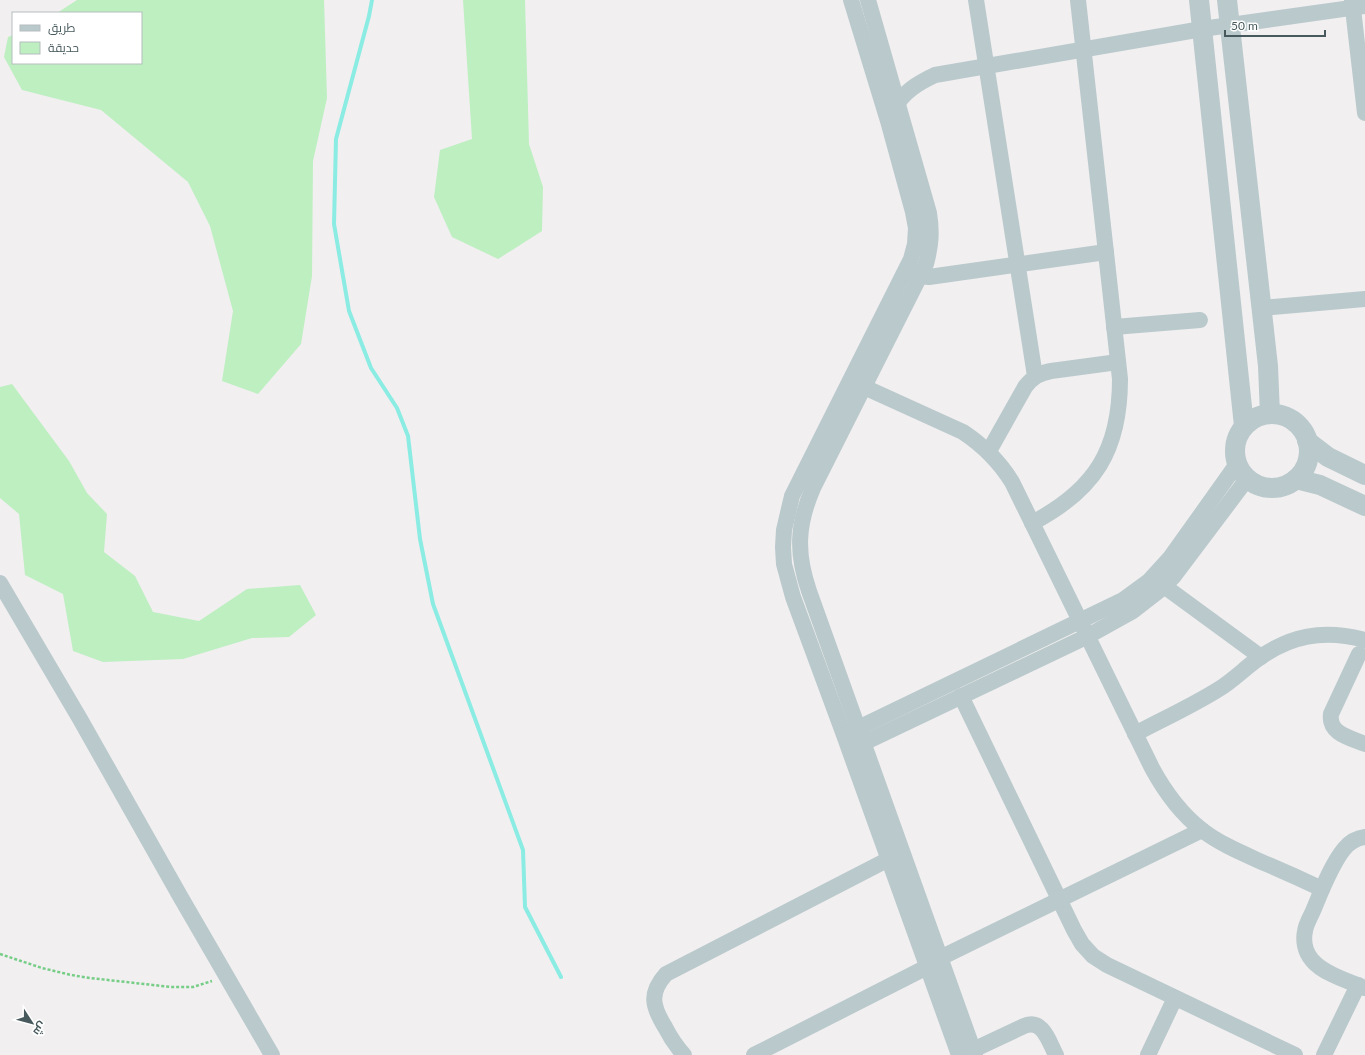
<svg xmlns="http://www.w3.org/2000/svg" width="1365" height="1055" font-family="Lato,Cairo,sans-serif">
<style>
.green{fill:#bdefc1}
.lines{fill:none;stroke-linecap:round;stroke-linejoin:round}
.stream{stroke:#8aece2;stroke-width:4}
.path{stroke:#75cd86;stroke-width:2.5;stroke-dasharray:3 2;stroke-linecap:butt}
.minor{stroke:#bac9cc;stroke-width:16}
.tertiary{stroke:#bac9cc;stroke-width:20}
</style>
<rect width="100%" height="100%" fill="#f1eff0"/>
<g class="green">
<polygon points="77,0 324,0 327,98 313,161 312,276 301,344 258,394 222,381 233,311 210,226 188,182 101,110 22,90 4,57 8,37 13,35 13,63 141,63 141,13 57,13"/>
<polygon points="463,0 525,0 529,144 543,187 542,231 498,259 452,237 434,197 440,150 472,139"/>
<polygon points="12,384 69,461 87,493 107,514 104,552 135,576 153,612 199,621 247,589 300,585 316,615 289,637 252,638 183,659 103,662 73,651 63,594 25,575 19,514 0,498 0,387"/>
</g>
<g class="lines">
<polyline class="stream" points="372,0 369,16 336,139 334,224 349,311 371,368 397,408 408,436 420,539 433,604 523,850 525,907 561,977"/>
<polyline class="path" points="0,954 42,968 71,975 90,978 171,987 193,987 212,981"/>
<g class="minor">
<polyline points="851,0 888,121 913,212 916,228 915,244 911,259 792,496 784,530 783,547 784,564 793,597 844,735 959,1055"/>
<path d="M868,0L929,213C932,232 931,245 926,264L813,488C797,525 796,553 809,591L975,1055"/>
<polyline points="976,0 1035,376"/>
<polyline points="1352,0 1365,113"/>
<path d="M894,109C903,92 918,83 935,75L1202,29L1365,6"/>
<polyline points="911,275 929,277 1106,252"/>
<polyline points="1261,308 1365,299"/>
<polyline points="1114,327 1200,320"/>
<path d="M864,387L963,432C984,446 999,461 1012,482L1152,768C1165,792 1180,813 1202,830C1220,844 1242,853 1264,863C1283,871 1303,880 1322,889"/>
<path d="M989,451L1025,387C1032,378 1039,373 1051,371L1118,362"/>
<path d="M1032,523C1095,490 1120,450 1120,379L1078,0"/>
<polyline points="0,583 80,719 180,896 272,1055"/>
<polyline points="1164,586 1261,657"/>
<path d="M1359,654L1331,714C1328,734 1351,738 1365,744"/>
<polyline points="961,696 1074,930 1082,944 1093,956 1107,965 1295,1055"/>
<polyline points="848,733 1123,600 1149,581 1170,558 1237,464"/>
<path d="M1135,734C1163,719 1192,706 1219,689C1232,681 1243,670 1255,661C1290,635 1323,629 1365,640"/>
<polyline points="853,748 1088,636 1133,611 1160,590 1174,576 1247,479"/>
<path d="M1365,837C1357,838 1349,843 1344,849C1331,865 1321,892 1313,911C1310,918 1306,924 1305,931C1303,941 1305,952 1312,960C1322,973 1350,982 1365,988"/>
<polyline points="940,958 1202,830"/>
<path d="M973,1050L1024,1026C1043,1018 1049,1042 1056,1055"/>
<path d="M684,1055C676,1046 670,1037 665,1027C652,1006 649,993 666,974L889,859"/>
<polyline points="754,1055 927,967"/>
<polyline points="1148,1055 1175,998"/>
<polyline points="1324,1055 1358,985"/>
</g>
<g class="tertiary">
<polyline points="1199,0 1244,426"/>
<polyline points="1227,0 1268,366 1270,414"/>
<circle cx="1272" cy="451" r="37"/>
<polyline points="1307,441 1328,457 1365,475"/>
<polyline points="1296,479 1320,485 1365,506"/>
</g>
</g>
<rect x="12" y="12" width="130" height="52" fill="#ffffff" stroke="#b5bdbe"/>
<rect x="20" y="25" width="20" height="6" fill="#bac9cc" stroke="#b5bdbe"/>
<text x="48" y="32" font-size="12" fill="#47595c">طريق</text>
<rect x="20" y="42" width="20" height="12" fill="#bdefc1" stroke="#b5bdbe"/>
<text x="48" y="52" font-size="12" fill="#47595c">حديقة</text>
<g transform="translate(32 1023) rotate(126)" stroke="#ffffff" stroke-width="3" paint-order="stroke">
<path d="M0-3L7 15L0 10L-7 15Z" fill="#47595c"/>
<text y="-6" font-size="11" font-weight="bold" text-anchor="middle" fill="#47595c">ش</text>
</g>
<path d="M1225 30v6h100v-6" fill="none" stroke="#47595c" stroke-width="2"/>
<text x="1231" y="30" font-size="12" fill="#47595c" stroke="#ffffff" stroke-width="3" paint-order="stroke">50 m</text>
</svg>
